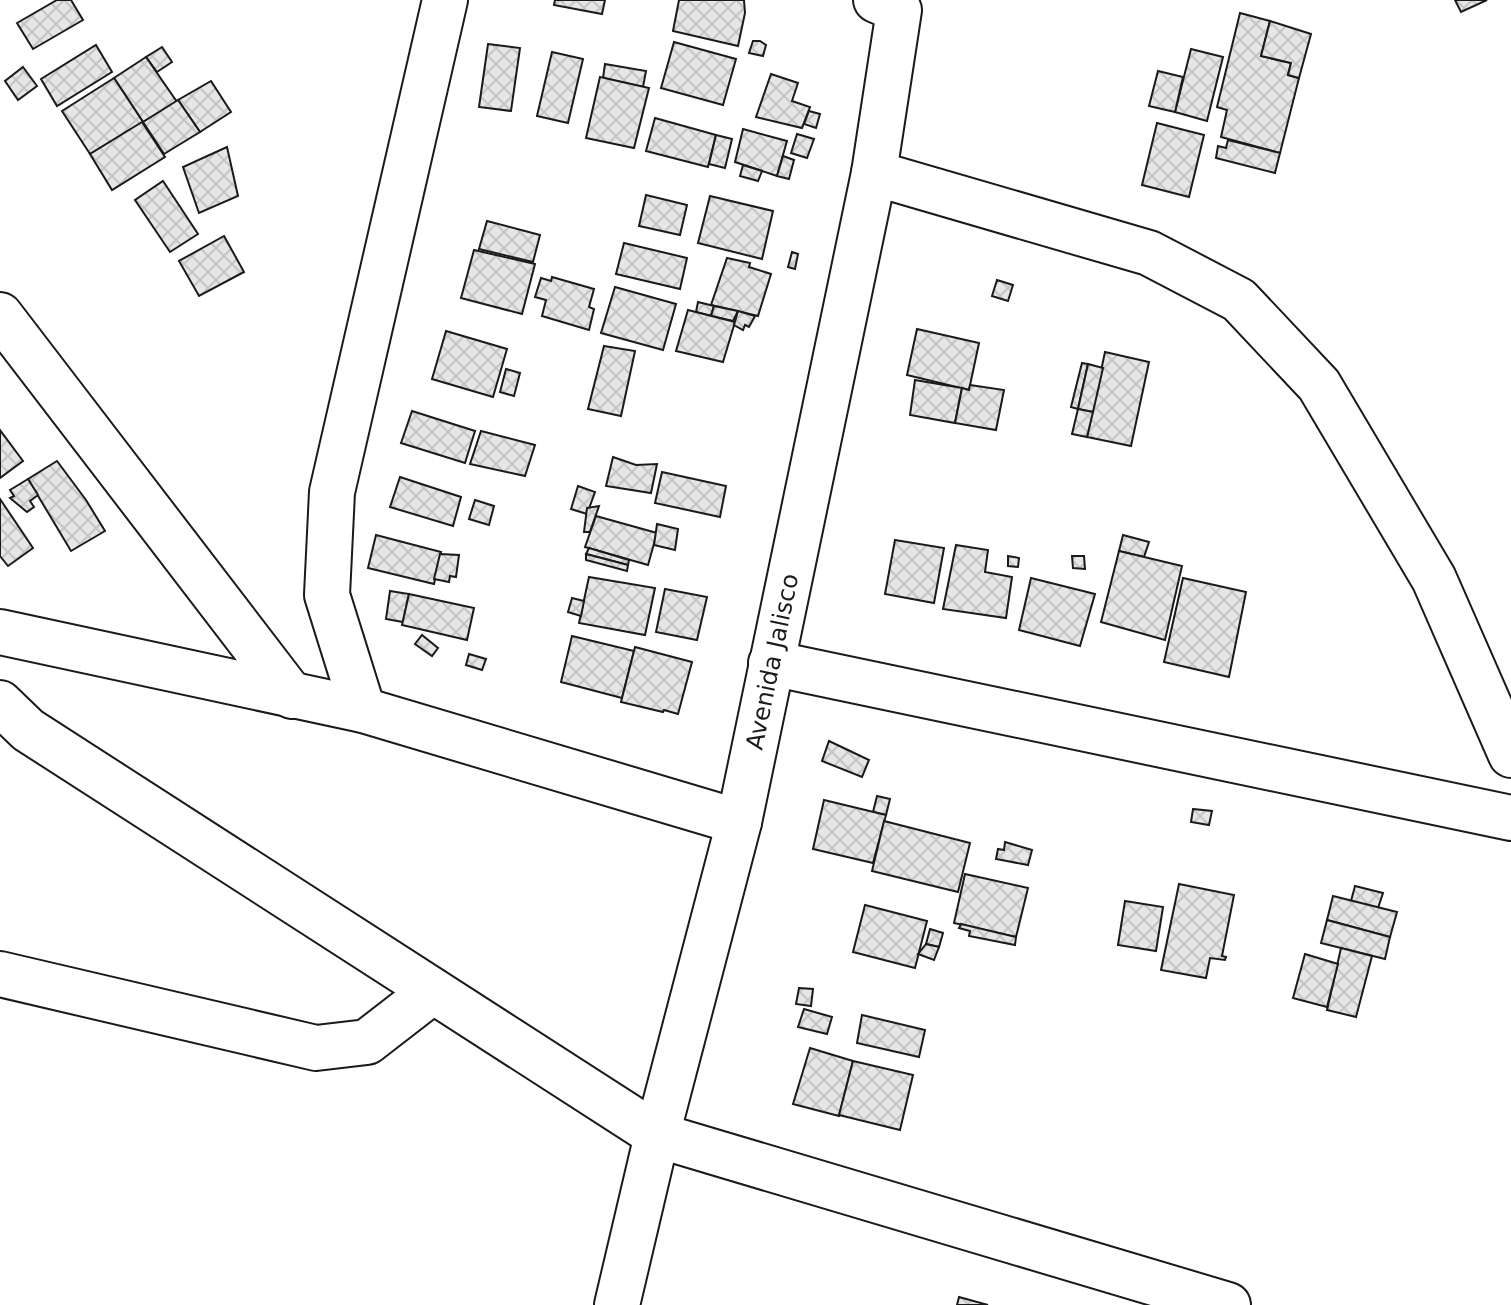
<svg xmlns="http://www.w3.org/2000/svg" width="1511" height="1305" font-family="'DejaVu Sans',sans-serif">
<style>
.building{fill:url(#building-cross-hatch);stroke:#1a1a1a;stroke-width:2}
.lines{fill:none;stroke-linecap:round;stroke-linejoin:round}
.minor-casing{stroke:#1a1a1a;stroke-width:48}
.minor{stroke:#fff;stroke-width:44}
.labels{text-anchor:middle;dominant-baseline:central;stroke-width:6;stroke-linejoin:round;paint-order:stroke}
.street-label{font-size:24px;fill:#1a1a1a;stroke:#fff}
</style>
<defs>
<pattern id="building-cross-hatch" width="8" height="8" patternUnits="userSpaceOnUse" patternTransform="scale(2)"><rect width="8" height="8" fill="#e6e6e6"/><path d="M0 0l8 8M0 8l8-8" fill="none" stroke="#c5c5c5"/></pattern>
</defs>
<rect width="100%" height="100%" fill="#fff"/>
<g class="building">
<polygon points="57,0 71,0 83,20 33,49 17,23"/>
<polygon points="555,0 605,0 602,14 554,5"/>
<polygon points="679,0 744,0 745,13 738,46 673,31"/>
<polygon points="1455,0 1487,0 1461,12"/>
<polygon points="1240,13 1270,21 1261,56 1291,63 1288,75 1299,78 1280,153 1221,137 1227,110 1217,107"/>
<polygon points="1270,21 1311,34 1299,78 1288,75 1291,63 1261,56"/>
<polygon points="753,41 760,41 766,45 763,56 749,53"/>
<polygon points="674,42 736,59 723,105 661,88"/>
<polygon points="488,44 520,48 511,111 479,107"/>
<polygon points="96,45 112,72 57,106 41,79"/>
<polygon points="162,47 172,62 157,72 146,57"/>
<polygon points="1191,49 1223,57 1207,121 1175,112"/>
<polygon points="552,52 583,59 568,123 537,116"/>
<polygon points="146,57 177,102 143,122 114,78"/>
<polygon points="605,64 646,71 643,87 603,78"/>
<polygon points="23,67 37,86 18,100 5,81"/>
<polygon points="1158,71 1183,77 1175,112 1149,106"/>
<polygon points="771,74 798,83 792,101 810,107 802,128 756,117"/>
<polygon points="600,77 649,88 634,148 586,138"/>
<polygon points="114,78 143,122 90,154 62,111"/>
<polygon points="211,81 231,112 200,132 178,100"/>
<polygon points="178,100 200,132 164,154 143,122"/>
<polygon points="809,111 820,114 816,128 804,124"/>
<polygon points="655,118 716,135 708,167 646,151"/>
<polygon points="142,122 165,157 112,190 90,154"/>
<polygon points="1157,123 1204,135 1189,197 1142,185"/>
<polygon points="743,129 787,141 777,176 735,162"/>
<polygon points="797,134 814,139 807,158 791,153"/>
<polygon points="716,135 732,139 725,168 709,164"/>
<polygon points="1228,140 1280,153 1275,173 1216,158 1218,146 1226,148"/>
<polygon points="227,147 238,196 199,213 183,167"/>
<polygon points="783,156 794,160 789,179 777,176"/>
<polygon points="743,165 762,171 758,181 740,176"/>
<polygon points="163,181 198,234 170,252 135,200"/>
<polygon points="646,195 687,205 680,235 639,226"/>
<polygon points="710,196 773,211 762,259 698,243"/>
<polygon points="487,221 540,235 533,262 479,249"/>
<polygon points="224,236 244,272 199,296 179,261"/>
<polygon points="624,243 687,258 680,289 616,274"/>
<polygon points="474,250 535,264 522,314 461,298"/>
<polygon points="792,252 798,254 795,269 788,267"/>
<polygon points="727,258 750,263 749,267 771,274 758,316 711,305"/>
<polygon points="552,277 594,289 589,307 594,309 589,330 542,316 546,300 535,297 541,278 551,281"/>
<polygon points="997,280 1013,285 1008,301 992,296"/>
<polygon points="615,287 676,304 663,350 601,333"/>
<polygon points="698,302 714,306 711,316 696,312"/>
<polygon points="714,306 738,311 733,321 711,316"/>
<polygon points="688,310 735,322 723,362 676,351"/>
<polygon points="738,311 755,316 749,327 745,325 743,330 734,325"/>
<polygon points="917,329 979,343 969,390 907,375"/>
<polygon points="446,331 507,349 493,397 432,379"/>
<polygon points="604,346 635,351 621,416 588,409"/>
<polygon points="1105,352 1149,362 1131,446 1087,437"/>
<polygon points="1082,363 1088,364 1078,409 1071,407"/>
<polygon points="1088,364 1103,368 1093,412 1078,409"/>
<polygon points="506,369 520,373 514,396 500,392"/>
<polygon points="915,380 962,388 955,423 910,415"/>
<polygon points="970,385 1004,390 996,430 955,423 962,388 969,390"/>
<polygon points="1078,409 1093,412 1087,437 1072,434"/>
<polygon points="412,411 475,431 465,463 401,443"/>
<polygon points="0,430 23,461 0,478"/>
<polygon points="481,431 535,445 525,476 470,464"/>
<polygon points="613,457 636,465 657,464 651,493 606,486"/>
<polygon points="57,461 86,500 105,531 71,551 28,479"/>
<polygon points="662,472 726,486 720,517 655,503"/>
<polygon points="400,477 461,497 453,526 390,507"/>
<polygon points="28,479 38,495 30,501 34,507 27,512 10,498 14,496 10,490"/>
<polygon points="578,486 595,492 587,514 571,509"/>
<polygon points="0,499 33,548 8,566 0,556"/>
<polygon points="475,500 494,506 489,525 469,519"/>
<polygon points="599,506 590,532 584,532 587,508"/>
<polygon points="596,516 657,533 648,565 585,547"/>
<polygon points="657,524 678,529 675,550 654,545"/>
<polygon points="376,535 441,552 434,584 368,568"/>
<polygon points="1123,535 1149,542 1144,557 1119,551"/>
<polygon points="895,540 944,548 934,603 885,594"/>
<polygon points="956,545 988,550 985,572 1012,577 1006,618 943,609"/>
<polygon points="589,548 629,560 628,565 586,554"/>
<polygon points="1119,551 1182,566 1165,640 1101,622"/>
<polygon points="440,554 459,555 456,577 450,576 449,582 434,579"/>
<polygon points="586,554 628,565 627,571 586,560"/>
<polygon points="1008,556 1019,558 1018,567 1008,566"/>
<polygon points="1072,556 1084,556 1085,569 1073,568"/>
<polygon points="589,577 655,588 645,635 579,623"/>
<polygon points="1031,578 1095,594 1080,646 1019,630"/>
<polygon points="1183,578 1246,592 1229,677 1164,662"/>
<polygon points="665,589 707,597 697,640 656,632"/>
<polygon points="390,591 409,594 403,622 386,619"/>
<polygon points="409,594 474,608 467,640 402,625"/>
<polygon points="572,598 584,601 581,616 568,612"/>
<polygon points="422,635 438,648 432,656 415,644"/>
<polygon points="572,636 634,651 622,698 561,682"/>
<polygon points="635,647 692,662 678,714 664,710 663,712 621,702"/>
<polygon points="469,654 486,659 482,670 466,665"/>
<polygon points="829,741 869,760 862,777 822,761"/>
<polygon points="877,796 890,799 886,815 873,812"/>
<polygon points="824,800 886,815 873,863 813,849"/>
<polygon points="1193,809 1212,811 1209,825 1191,822"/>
<polygon points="884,821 970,843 958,892 872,871"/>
<polygon points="1005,842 1032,850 1028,865 996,859 998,849 1004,850"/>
<polygon points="965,874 1028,888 1016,937 954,923"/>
<polygon points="1179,884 1234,895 1222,956 1226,957 1225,960 1210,958 1206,978 1161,970"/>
<polygon points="1355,886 1383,893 1378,908 1351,901"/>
<polygon points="1333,896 1397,912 1390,937 1327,920"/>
<polygon points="1125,901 1163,907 1156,951 1118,945"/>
<polygon points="865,905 927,921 915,968 853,952"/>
<polygon points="1327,920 1390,937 1385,959 1321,943"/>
<polygon points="961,924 1016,937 1015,945 969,936 970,931 959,928"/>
<polygon points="930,929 943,933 939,947 926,944"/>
<polygon points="926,944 939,947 934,960 918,954"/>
<polygon points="1341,948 1372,956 1356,1017 1327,1010"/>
<polygon points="1305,954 1338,964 1327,1007 1293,998"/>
<polygon points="799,988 813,989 811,1006 796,1004"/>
<polygon points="804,1009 832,1017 827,1034 798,1027"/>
<polygon points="862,1015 925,1030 919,1057 857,1043"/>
<polygon points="810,1048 853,1061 839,1116 793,1104"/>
<polygon points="853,1061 913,1075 900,1130 839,1115"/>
<polygon points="959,1297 988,1305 957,1305"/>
</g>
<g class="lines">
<defs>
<g id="minor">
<polyline points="874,173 1149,253 1239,300 1319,385 1434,579 1511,755"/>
<polyline points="0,315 292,696"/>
<polyline points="0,632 363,710 739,822"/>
<polyline points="771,663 1511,818"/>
<polyline points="0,703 28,730 657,1135 1228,1305"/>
<polyline points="363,710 327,595 332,492 445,0"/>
<polyline points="0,974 316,1048 367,1042 433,991"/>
<path id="s1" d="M617,1305L657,1135L739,822L874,173L899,10L876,0"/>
</g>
</defs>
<use href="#minor" class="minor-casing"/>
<use href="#minor" class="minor"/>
</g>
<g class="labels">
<g class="street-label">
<text stroke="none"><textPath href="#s1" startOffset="662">Avenida Jalisco</textPath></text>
</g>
</g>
</svg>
